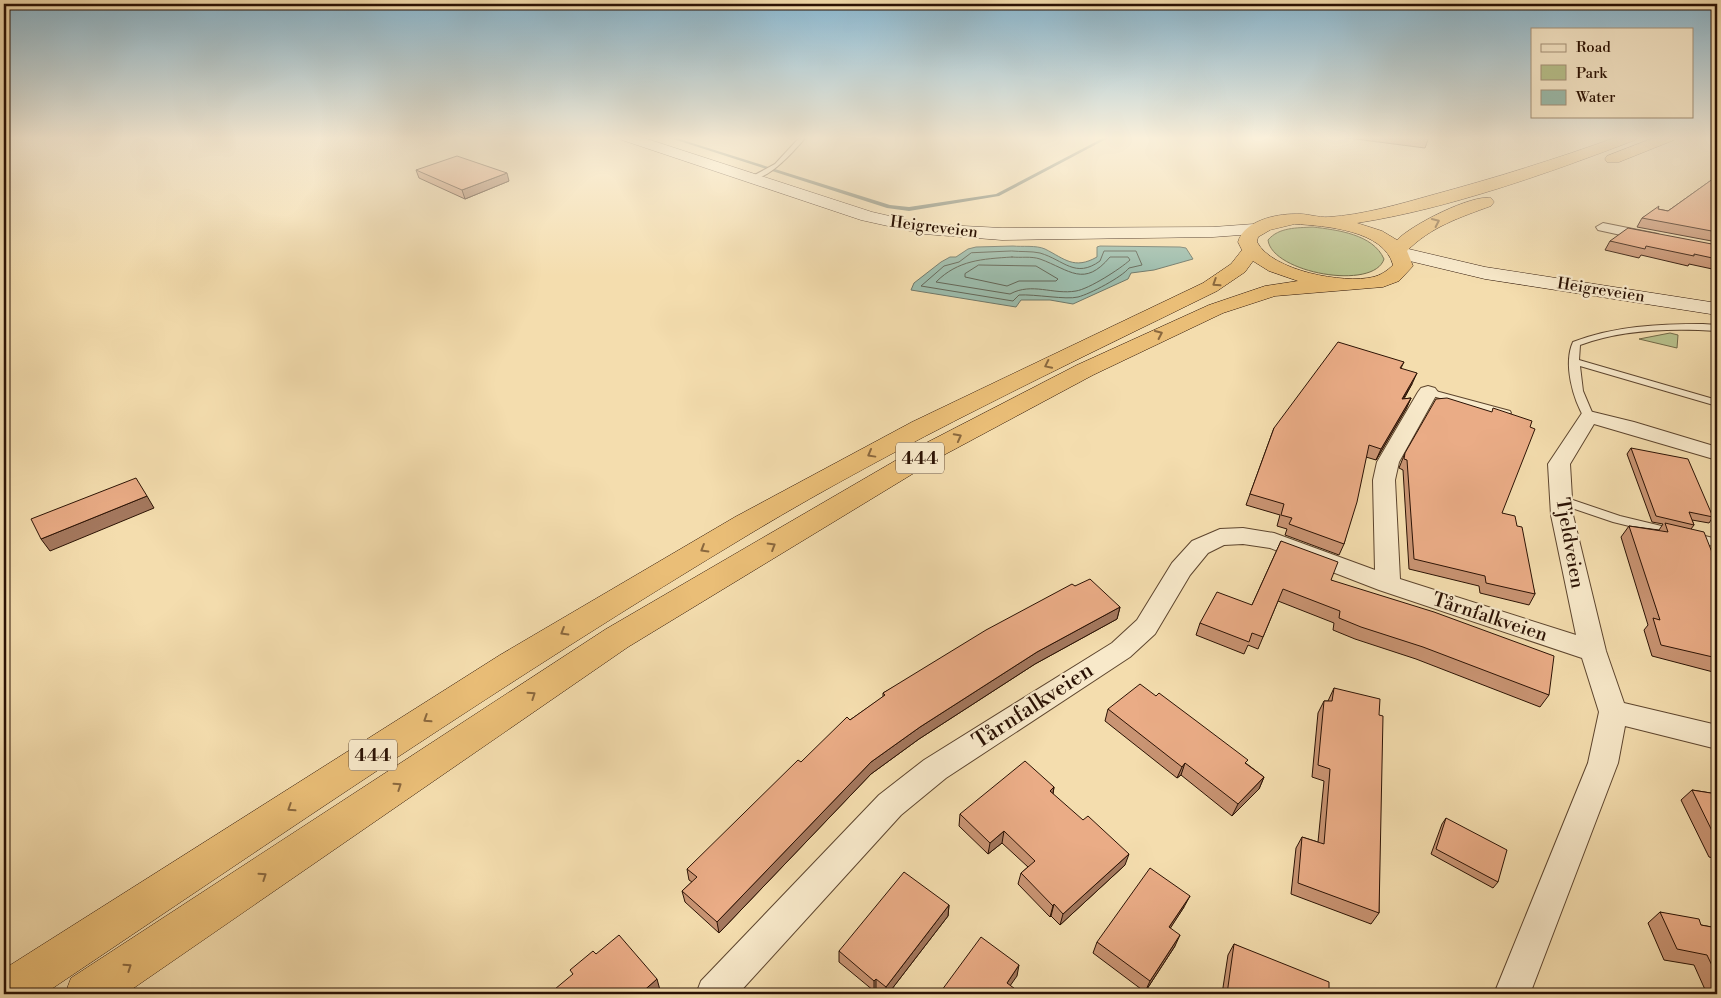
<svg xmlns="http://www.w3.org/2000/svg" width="1721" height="998" font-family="'Libre Bodoni',serif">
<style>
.green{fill:#b8c28d;stroke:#726a48}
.water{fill:#9cbcac;stroke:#6f7869}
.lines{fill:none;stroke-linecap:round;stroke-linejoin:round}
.shore{stroke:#646758;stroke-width:1}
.stream{fill:#6f7869;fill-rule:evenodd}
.service-casing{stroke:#5d452e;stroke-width:2}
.minor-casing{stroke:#5d452e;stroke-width:2}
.secondary-casing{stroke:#2b1204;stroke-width:1}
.trunk-casing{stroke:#2b1204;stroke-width:1}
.service{fill:#f8e9ca;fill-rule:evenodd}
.minor{fill:#f8e9ca;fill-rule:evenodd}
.secondary{fill:#f8e9ca;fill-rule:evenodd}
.trunk{fill:#eabe77;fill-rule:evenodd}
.wall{fill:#c99473;stroke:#2b1204}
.shaded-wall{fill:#a4785e;stroke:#2b1204}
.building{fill:#eaac86;stroke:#2b1204}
.oneway{stroke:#8a683e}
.labels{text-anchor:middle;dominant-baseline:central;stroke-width:4.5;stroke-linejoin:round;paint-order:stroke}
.far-street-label{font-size:16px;fill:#2b1204;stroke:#f8e9ca}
.shield{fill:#f8e9ca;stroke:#68523f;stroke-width:1}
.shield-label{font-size:18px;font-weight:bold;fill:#2b1204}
.street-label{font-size:19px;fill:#2b1204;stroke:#f8e9ca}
.near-street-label{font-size:22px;fill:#2b1204;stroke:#f8e9ca}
</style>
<rect width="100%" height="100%" fill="#f4ddae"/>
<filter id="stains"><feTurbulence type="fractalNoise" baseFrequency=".004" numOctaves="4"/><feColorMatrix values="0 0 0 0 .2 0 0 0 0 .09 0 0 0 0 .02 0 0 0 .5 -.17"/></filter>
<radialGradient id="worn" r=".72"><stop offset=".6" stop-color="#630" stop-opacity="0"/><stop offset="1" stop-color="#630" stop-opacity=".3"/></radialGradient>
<g class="green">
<path d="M1313,227C1337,230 1373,234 1384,259C1374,291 1272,273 1268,240C1279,227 1297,228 1313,227Z"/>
<polygon points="1670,333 1678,335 1677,348 1639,339"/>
</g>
<path class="water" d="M1013,246C1022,247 1036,245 1045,249C1065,259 1074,270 1097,257V247L1100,246L1180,247L1186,248L1193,259L1154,270L1131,273L1128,279L1073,304L1050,300H1021L1016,307L911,290L914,283L941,262L950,257H956L968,249L976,247Z"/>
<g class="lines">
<g class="shore">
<path d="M1012,251C1021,252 1031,251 1040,253C1064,260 1075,279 1100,261L1104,251H1136L1142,265L1129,268C1122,277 1090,294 1078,297C1066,300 1035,294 1019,295L1013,301L921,286L944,266L959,262L971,253Z"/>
<path d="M1012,257C1021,258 1031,256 1040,259C1070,270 1084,288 1110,257H1128L1130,260C1120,269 1089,289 1076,291C1053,295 1032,282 1010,294L936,282C958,260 982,259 1012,257Z"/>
<polygon points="979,265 1036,266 1058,279 1056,281 1019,281 1007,286 965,277 965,274"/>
</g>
<polygon class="stream" points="667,137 673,137 890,205 909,207 996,194 1105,137 1110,137 999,196 909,211 887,208"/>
<defs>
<g id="service">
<path d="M800,137H806C795,150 769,180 751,179V177L775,164Z"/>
<path d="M1703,324L1717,325V331C1672,328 1623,329 1580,345L1579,360L1717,400V406L1580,366L1583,391L1594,417L1593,419H1585C1573,399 1563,364 1573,342C1614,326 1659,324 1703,324Z"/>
<polygon points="1428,389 1510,411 1511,413 1506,416 1425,394 1423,392"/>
<polygon points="1561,496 1620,516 1678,530 1680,533 1674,537 1613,522 1557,503 1555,500 1557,497"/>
<polygon points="1693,533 1717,539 1717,547 1689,540 1687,537 1689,534"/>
</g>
<g id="minor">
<polygon points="1603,223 1658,234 1661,237 1653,242 1598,230 1596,227"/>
<polygon points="1428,386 1435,388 1438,392 1399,462 1395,480 1400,579 1576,635 1551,515 1548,464 1582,413 1589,411 1634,422 1717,447 1717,460 1594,424 1570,464 1573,515 1606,651 1624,703 1717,725 1717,749 1625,726 1618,763 1530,994 1494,994 1588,763 1599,712 1582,658 1379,590 1270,548 1243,544 1224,545 1208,553 1190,575 1155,634 1130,657 946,778 901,815 738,994 696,994 701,981 879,795 924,760 1112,643 1137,620 1172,563 1192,541 1220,529 1243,528 1274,533 1375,570 1373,480 1377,462 1418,392 1421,388"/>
</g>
<g id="secondary">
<polygon points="620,137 641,137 872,212 924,224 1002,228 1213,227 1254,224 1260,225 1263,229 1260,233 1254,234 1213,237 1002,240 924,234 861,220 622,140"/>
<polygon points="1400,247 1485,267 1717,303 1717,315 1485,279 1393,257 1391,253 1393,249"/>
</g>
<g id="trunk">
<path d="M1617,137H1637L1635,140C1549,173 1448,209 1357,223L1382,231L1397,240C1411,225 1472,194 1491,198L1494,202L1491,206C1461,217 1430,227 1407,251L1413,266L1399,281L1383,287L1275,296L1223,313L1093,375L942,456L628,647L125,994H65L71,978L606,629L924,444L1077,365L1209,305L1265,286L1298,281L1269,271L1253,261L1245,272L1217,291C1061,368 903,442 753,532C511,677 278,837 44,994H4V969L500,655L735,517L912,422L1203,283L1231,264L1242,250L1238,242C1244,221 1275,214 1295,214C1306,213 1318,218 1329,217C1362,215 1400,204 1432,195C1495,178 1556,159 1617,137ZM1295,224C1325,226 1384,230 1393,265C1387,271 1381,275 1373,277C1344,284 1272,271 1257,242L1258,237L1270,230Z"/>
<polygon points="1656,137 1676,137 1674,140 1619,162 1607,162 1605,159 1607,156"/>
</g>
</defs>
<use href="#service" class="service-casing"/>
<use href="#minor" class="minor-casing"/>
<use href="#secondary" class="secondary-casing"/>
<use href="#trunk" class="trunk-casing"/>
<use href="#service" class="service"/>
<use href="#minor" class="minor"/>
<use href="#secondary" class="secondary"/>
<use href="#trunk" class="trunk"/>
</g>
<g class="wall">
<polygon points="1340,137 1429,137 1425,148"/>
<polygon points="416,170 509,181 465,199 419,178"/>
<polygon points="1717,176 1717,242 1637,227 1642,218 1658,209 1668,211"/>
<polygon points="1610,241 1717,245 1717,270 1689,264 1688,266 1641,255 1639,258 1605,250"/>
<polygon points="1404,362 1401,368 1412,384 1404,399 1411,398 1406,409 1376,460 1366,457 1344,544 1339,555 1285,535 1287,529 1277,526 1280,515 1246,505 1274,428"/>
<polygon points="1631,448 1713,517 1709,523 1692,520 1694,525 1691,529 1717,565 1717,673 1652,656 1644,630 1648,625 1621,537 1629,526 1659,530 1663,524 1652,522 1627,454"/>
<polygon points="1405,453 1502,513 1517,526 1535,594 1529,605 1480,593 1479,586 1409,569 1403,470 1399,468"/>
<polygon points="1281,541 1331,580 1549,695 1540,707 1416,659 1355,639 1333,630 1334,623 1278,601 1258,649 1248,645 1244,654 1196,635 1200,623 1252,605"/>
<polygon points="1075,586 1120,607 1117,619 1035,664 919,739 871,774 719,933 685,902 682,891 692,882 689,880 687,869 850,720 883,697 883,693"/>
<polygon points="1334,688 1379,715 1379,913 1371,924 1291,894 1296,848 1302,837 1318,842 1324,781 1312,777 1318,713 1324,701 1328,701"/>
<polygon points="1108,709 1247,764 1264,777 1259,789 1232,816 1181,775 1177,778 1105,721"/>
<polygon points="1054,787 1053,794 1125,865 1060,925 1051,916 1050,917 1018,884 1021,873 1028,867 1002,843 988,854 959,826 960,814"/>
<polygon points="1692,790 1717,794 1717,859 1709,857 1681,800"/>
<polygon points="1446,818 1498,882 1493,888 1431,854 1442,824"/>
<polygon points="949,905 948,916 888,994 881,994 876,989 874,991 839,962 839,951"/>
<polygon points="1184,907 1170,928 1175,946 1145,992 1093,953 1097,942"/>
<polygon points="1660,912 1701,925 1717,928 1717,994 1707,994 1694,965 1664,960 1648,923"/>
<polygon points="1234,944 1329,989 1341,994 1222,994 1228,955"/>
</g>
<g class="shaded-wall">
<polygon points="507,173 509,181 465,199 462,190"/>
<polygon points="1417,373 1412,384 1397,409 1402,399"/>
<polygon points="1411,398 1406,409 1376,460 1381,449"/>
<polygon points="147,496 154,508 50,551 41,539"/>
<polygon points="1120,607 1117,619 1035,664 919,739 871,774 719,933 717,922 871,762 920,727 1037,652"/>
<polygon points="1185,763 1181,775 1177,778 1182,767"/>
<polygon points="1264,777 1259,789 1232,816 1238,804"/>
<polygon points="1054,787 1052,799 1050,791"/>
<polygon points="1004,831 1002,843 988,854 990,843"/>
<polygon points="1129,854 1125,865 1060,925 1063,914"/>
<polygon points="1190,896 1184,907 1164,938 1169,927"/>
<polygon points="1054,904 1051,916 1050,917 1053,906"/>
<polygon points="949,905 948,916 888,994 886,994 886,987"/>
<polygon points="1180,935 1175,946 1145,992 1150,981"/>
<polygon points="1019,965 1017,976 1005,993 1007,983"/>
<polygon points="657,979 660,990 656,994 640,994"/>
<polygon points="876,979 876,989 874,991 874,981"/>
</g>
<g class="building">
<polygon points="457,156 507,173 462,190 416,170"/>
<polygon points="1717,176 1717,232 1642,218 1659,206 1658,209 1668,211"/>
<polygon points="1628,228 1717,245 1717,259 1694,254 1694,256 1646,246 1645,249 1610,241"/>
<polygon points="1338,342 1404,362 1400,368 1417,373 1402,399 1411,398 1381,449 1369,445 1357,502 1344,544 1289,524 1292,518 1281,515 1284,504 1250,494 1274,428"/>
<polygon points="1447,398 1492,412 1493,408 1532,421 1530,427 1535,429 1502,513 1515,516 1517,526 1522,527 1535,594 1486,583 1485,576 1414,559 1407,460 1404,459 1405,453 1436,399"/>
<polygon points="1631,448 1688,459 1713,517 1689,512 1694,525 1656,516"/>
<polygon points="136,478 147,496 41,539 31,519"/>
<polygon points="1665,523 1704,532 1717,565 1717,658 1661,645 1653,618 1660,620 1629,526 1668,532"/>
<polygon points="1281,541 1338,562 1331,580 1434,612 1554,656 1549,695 1423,647 1361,627 1339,618 1340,611 1283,589 1263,637 1252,633 1249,642 1200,623 1217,592 1252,605"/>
<polygon points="1090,579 1120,607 1037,652 920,727 871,762 717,922 682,891 697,877 687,869 798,760 801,762 847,717 850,720 885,695 883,693 986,630 1072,584 1075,586"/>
<polygon points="1140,684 1156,696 1159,693 1195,720 1248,760 1245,763 1264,777 1238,804 1185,763 1182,767 1108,709"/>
<polygon points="1334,688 1380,699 1379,715 1383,716 1379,913 1298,883 1302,837 1324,844 1330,769 1318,765 1324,701 1332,701"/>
<polygon points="1025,761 1054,787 1050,791 1083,820 1088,816 1129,854 1063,914 1054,904 1053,906 1021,873 1035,861 1004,831 990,843 960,814"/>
<polygon points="1692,790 1717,794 1717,841"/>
<polygon points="1446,818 1507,850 1498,882 1436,849"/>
<polygon points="1150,868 1190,896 1169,927 1180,935 1150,981 1097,942"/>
<polygon points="904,872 949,905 886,987 876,979 874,981 839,951"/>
<polygon points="1660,912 1699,919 1701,925 1717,928 1717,976 1707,955 1677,949"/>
<polygon points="619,935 657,979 640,994 549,994 573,974 570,970 593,951 596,954"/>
<polygon points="981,937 1019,965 1007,983 1022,994 939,994"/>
<polygon points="1234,944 1329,982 1329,989 1341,994 1227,994"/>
</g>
<defs><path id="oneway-chevron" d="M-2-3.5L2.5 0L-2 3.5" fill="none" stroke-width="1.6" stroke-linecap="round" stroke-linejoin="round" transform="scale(1.25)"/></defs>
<g class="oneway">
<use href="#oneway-chevron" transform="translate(1436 222) rotate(-25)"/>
<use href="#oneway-chevron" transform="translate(1216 283) rotate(147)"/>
<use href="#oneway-chevron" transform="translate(1159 334) rotate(-25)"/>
<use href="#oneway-chevron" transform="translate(1048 365) rotate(154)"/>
<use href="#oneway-chevron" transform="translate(958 437) rotate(-28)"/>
<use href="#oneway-chevron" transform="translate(871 454) rotate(151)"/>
<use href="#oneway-chevron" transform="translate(772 546) rotate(-31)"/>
<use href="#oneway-chevron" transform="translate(704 549) rotate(149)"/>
<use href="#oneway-chevron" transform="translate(564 632) rotate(149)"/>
<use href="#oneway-chevron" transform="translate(532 695) rotate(-34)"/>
<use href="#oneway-chevron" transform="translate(427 719) rotate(147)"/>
<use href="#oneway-chevron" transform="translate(398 786) rotate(-34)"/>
<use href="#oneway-chevron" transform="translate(291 808) rotate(147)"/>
<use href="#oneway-chevron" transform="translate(263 876) rotate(-34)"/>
<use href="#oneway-chevron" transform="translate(128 967) rotate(-34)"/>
</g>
<linearGradient id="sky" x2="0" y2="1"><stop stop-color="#89b7d0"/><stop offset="0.5" stop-color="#faf0db"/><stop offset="1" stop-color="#faf0db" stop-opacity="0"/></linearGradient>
<rect width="1721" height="276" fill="url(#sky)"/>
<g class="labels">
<g class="far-street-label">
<text transform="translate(934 227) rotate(7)">Heigreveien</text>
<text transform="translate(1601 290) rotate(9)">Heigreveien</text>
</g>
<g class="shield">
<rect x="896" y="442.5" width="48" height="31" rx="4"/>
<rect x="349" y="739.5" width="48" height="31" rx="4"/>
</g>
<g class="shield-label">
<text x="920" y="458">444</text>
<text x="373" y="755">444</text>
</g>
<g class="street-label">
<text transform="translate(1570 543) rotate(80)">Tjeldveien</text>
<text transform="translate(1490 617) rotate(18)">Tårnfalkveien</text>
</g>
<g class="near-street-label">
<text transform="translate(1033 706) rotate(-33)">Tårnfalkveien</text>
</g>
</g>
<rect width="1721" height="998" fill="none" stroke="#f4ddae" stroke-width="20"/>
<rect x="5" y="5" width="1711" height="988" fill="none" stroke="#2b1204" stroke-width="2.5"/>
<rect x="10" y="10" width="1701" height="978" fill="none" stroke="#2b1204"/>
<rect x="1531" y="28" width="162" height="90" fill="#f8e9ca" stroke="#a6937b"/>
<rect x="1541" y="44" width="25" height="8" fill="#f8e9ca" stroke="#a6937b"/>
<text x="1576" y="52" font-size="15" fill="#2b1204">Road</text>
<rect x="1541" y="65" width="25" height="15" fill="#b8c28d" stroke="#a6937b"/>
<text x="1576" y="78" font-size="15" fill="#2b1204">Park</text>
<rect x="1541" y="90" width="25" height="15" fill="#9cbcac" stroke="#a6937b"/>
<text x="1576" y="102" font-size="15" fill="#2b1204">Water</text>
<rect width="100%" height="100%" filter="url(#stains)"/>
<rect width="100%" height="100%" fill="url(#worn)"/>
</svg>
